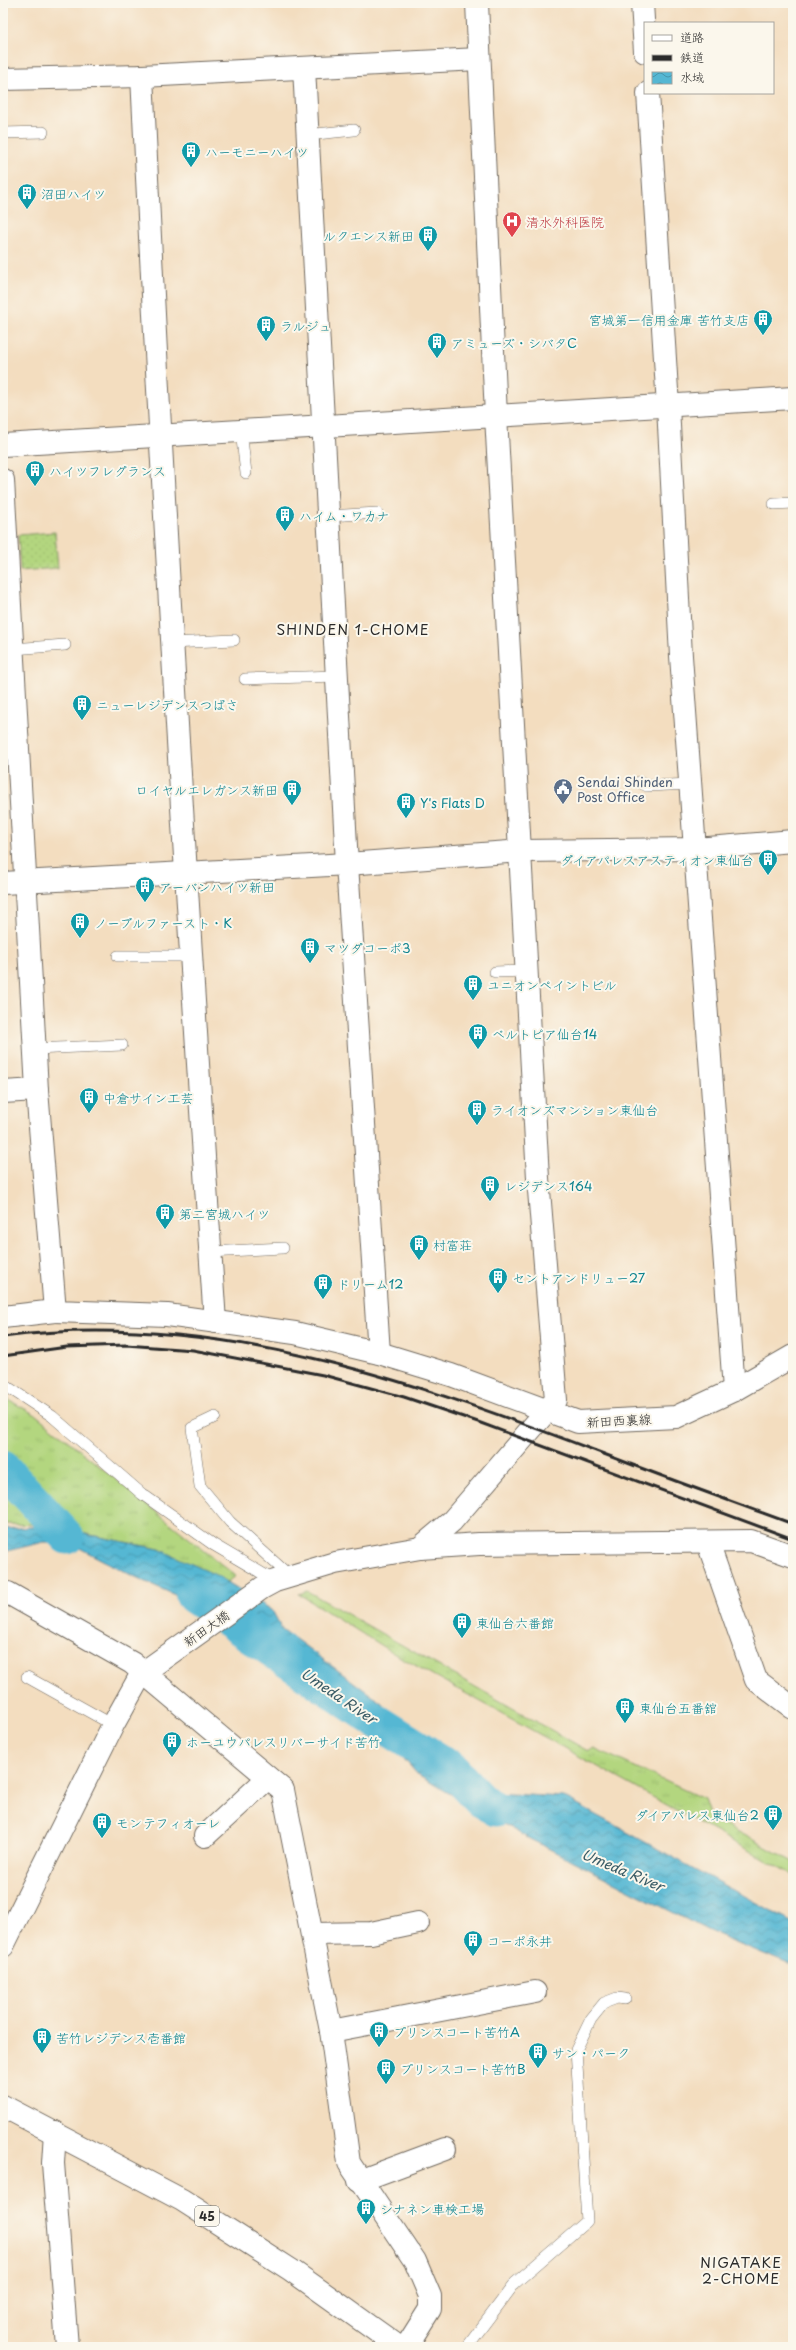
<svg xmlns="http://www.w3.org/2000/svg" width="796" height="2350" font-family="'Playpen Sans','Klee One',sans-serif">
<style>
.grass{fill:url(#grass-tufts);stroke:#6f8055}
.garden{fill:url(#garden-dots);stroke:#6f8055}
.water{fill:url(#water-waves);stroke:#40717f}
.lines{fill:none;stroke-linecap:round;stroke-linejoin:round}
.river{stroke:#55b7d3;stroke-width:35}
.lane-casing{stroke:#71695f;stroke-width:12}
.street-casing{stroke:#71695f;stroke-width:24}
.secondary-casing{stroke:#71695f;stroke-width:24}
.highway-casing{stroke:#71695f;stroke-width:24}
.lane{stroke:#fff;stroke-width:11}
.street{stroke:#fff;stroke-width:22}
.secondary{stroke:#fff;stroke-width:22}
.highway{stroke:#fff;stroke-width:22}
.rail{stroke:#2b2b2b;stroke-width:3}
.labels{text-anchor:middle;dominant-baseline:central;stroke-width:4;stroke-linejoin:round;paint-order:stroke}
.shield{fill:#fbf7ec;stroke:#696865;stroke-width:1}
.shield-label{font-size:12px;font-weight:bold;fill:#2b2b2b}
.culture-label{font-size:13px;fill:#0d838f;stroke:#fbf7ec;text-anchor:start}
.health-label{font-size:13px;fill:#be3a42;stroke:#fbf7ec;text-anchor:start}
.service-label{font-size:13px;fill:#4e5e75;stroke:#fbf7ec;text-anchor:start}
.street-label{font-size:13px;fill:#2b2b2b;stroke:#fbf7ec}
.neighbourhood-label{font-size:14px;letter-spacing:1px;fill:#2b2b2b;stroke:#fbf7ec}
.water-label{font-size:14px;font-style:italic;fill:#3a5c66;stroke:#fbf7ec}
</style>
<defs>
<pattern id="grass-tufts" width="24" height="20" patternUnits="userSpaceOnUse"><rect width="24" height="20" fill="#b3d67f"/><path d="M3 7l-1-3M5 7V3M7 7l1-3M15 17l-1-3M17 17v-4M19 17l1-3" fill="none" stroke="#9ab86e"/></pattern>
<pattern id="garden-dots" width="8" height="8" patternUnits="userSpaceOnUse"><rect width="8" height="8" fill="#b3d67f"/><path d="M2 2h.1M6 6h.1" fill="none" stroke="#9ab86e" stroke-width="1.8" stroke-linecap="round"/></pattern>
<pattern id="water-waves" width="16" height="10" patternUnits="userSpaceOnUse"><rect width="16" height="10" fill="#55b7d3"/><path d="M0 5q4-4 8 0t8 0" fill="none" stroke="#4795ab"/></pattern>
</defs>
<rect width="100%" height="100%" fill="#fbf7ec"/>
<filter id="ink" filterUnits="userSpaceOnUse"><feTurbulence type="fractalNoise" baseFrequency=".025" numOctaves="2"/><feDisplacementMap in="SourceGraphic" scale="8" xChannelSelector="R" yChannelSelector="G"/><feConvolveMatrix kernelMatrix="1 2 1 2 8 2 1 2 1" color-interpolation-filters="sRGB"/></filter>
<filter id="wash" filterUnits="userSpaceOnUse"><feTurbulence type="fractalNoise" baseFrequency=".012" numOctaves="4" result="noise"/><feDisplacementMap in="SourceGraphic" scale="16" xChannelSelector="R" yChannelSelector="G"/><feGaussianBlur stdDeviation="0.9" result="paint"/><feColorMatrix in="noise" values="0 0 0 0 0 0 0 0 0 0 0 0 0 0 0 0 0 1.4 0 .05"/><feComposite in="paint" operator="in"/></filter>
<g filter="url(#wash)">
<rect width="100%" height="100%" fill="#f3ddbf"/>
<g class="grass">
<polygon points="3,1397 36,1415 236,1576 228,1582 159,1549 71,1531 3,1454"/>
<polygon points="3,1473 33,1504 46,1525 3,1524"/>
<polygon points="307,1591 588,1751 594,1748 704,1799 710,1816 793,1862 793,1875 393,1653 299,1594"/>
</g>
<polygon class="garden" points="55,532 58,568 20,571 18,535"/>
<polygon class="water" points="46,1526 159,1549 218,1576 272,1610 282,1629 382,1703 428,1765 494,1793 563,1797 793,1923 793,1966 709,1931 528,1838 419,1776 381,1733 322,1689 273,1640 129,1574 70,1543 44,1542 3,1552 3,1529"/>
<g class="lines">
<g class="river">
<polyline points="3,1468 67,1537"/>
<polyline points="193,1596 367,1715 451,1768 480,1800 496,1809"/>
</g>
</g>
</g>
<g filter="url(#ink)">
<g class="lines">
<defs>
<g id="lane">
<polyline points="3,133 43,132"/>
<polyline points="307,135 354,130"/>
<polyline points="241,431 246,473"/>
<polyline points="774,504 793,503"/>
<polyline points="329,516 377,513"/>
<polyline points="171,643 234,640"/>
<polyline points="13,649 65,645"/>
<polyline points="245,679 337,676"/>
<polyline points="639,782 647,786 691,784"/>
<polyline points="118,956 190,956"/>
<polyline points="495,972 527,971"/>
<polyline points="35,1049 122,1045"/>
<polyline points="210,1252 283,1248"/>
<polyline points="3,1384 52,1416 142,1494 214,1545 275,1581"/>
<polyline points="215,1417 192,1428 200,1486 230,1522 291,1577"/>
<polyline points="27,1677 113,1725"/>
<polyline points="467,2347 515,2283 587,2221 576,2050 591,2019 604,2003 617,1998 625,1999"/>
</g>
<g id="street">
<polyline points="477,3 496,416 793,398"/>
<polyline points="642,3 645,52"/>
<polyline points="304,68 347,864 379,1353"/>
<path d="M142,76C162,492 187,907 215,1322"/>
<polyline points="3,79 142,76 479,59"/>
<polyline points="648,93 668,406 681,656 734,1390"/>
<polyline points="3,480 37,1090 55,1311 167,1315 295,1333 379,1353 451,1375 578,1422 676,1417 734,1390 793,1356"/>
<polyline points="3,883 347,864 521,851 696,849 793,841"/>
<polyline points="3,1092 37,1090"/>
<polyline points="3,1317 55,1311"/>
<polyline points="708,1543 756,1680 793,1708"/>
<polyline points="420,1548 479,1544 751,1541 793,1556"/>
<polyline points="3,1593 8,1593 132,1663 283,1790 331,2031 349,2163 415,2261 430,2296 430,2309 406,2347"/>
<polyline points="205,1836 268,1778"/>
<polyline points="313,1934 371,1933 418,1923"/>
<polyline points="331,2031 535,1992"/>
<polyline points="55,2132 53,2163 67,2347"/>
<polyline points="359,2181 445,2149"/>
</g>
<polyline id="secondary" points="3,445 496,416 538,1178 556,1400 452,1521 420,1548 335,1563 275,1581 262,1588 144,1672 138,1680 113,1725 3,1946"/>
<polyline id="highway" points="3,2106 182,2200 291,2270 399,2347"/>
</defs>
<use href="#lane" class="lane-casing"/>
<use href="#street" class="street-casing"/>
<use href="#secondary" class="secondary-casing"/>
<use href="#highway" class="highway-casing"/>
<use href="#lane" class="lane"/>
<use href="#street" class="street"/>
<use href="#secondary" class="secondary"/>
<use href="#highway" class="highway"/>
<g class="rail">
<path d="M3,1337C211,1310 404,1378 596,1451C661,1476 727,1500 793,1524"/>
<polyline points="3,1356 67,1347 126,1345 193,1350 323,1375 404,1397 478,1422 793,1539"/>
</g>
</g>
</g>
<defs>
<symbol id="building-pin" viewBox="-11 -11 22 30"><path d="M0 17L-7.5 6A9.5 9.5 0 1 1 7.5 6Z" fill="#0f9aa8" stroke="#fbf7ec"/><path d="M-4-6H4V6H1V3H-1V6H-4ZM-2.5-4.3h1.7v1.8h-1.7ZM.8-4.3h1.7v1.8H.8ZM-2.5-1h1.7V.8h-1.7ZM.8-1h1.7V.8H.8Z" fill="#fff"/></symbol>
<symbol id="hospital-pin" viewBox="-11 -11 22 30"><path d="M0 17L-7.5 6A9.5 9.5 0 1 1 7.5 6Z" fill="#e0444e" stroke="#fbf7ec"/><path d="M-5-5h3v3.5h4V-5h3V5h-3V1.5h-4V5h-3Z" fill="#fff"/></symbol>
<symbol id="civic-pin" viewBox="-11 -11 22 30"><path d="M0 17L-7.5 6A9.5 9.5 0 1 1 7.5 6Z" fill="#5c6f8a" stroke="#fbf7ec"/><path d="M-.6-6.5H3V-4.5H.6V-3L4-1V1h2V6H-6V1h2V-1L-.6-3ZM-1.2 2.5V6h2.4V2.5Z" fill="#fff"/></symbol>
</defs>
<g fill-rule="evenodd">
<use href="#building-pin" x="180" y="140" width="22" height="30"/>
<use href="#building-pin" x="16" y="182" width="22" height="30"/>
<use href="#hospital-pin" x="501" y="210" width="22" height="30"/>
<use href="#building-pin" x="417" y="224" width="22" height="30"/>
<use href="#building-pin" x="752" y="308" width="22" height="30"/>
<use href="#building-pin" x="255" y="314" width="22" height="30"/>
<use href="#building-pin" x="426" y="331" width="22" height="30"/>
<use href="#building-pin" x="24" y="459" width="22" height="30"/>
<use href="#building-pin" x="274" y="504" width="22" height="30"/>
<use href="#building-pin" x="71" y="693" width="22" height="30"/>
<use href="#civic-pin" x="552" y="777" width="22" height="30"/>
<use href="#building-pin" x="281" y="778" width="22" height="30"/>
<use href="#building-pin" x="395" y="791" width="22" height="30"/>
<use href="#building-pin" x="757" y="848" width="22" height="30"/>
<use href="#building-pin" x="134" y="875" width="22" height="30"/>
<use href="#building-pin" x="69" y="911" width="22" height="30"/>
<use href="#building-pin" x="299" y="936" width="22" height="30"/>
<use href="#building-pin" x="462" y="973" width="22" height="30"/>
<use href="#building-pin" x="467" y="1022" width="22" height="30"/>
<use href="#building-pin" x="78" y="1086" width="22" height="30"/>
<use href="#building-pin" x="466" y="1098" width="22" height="30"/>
<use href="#building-pin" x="479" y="1174" width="22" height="30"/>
<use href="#building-pin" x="154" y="1202" width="22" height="30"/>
<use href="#building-pin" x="408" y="1233" width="22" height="30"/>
<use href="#building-pin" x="487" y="1266" width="22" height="30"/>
<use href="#building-pin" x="312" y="1272" width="22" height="30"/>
<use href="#building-pin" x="451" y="1611" width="22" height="30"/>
<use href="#building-pin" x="614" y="1696" width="22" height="30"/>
<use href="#building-pin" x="161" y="1730" width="22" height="30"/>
<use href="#building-pin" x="762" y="1803" width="22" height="30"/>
<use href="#building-pin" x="91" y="1811" width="22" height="30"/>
<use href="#building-pin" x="462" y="1929" width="22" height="30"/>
<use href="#building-pin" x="368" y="2020" width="22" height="30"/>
<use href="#building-pin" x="31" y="2026" width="22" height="30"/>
<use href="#building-pin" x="527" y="2041" width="22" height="30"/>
<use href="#building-pin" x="375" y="2057" width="22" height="30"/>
<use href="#building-pin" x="355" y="2197" width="22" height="30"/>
</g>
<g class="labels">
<rect class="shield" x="195" y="2206" width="24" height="20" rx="3"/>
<g class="shield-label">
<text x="207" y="2216">45</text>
</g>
<g class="culture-label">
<text x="205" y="151">ハーモニーハイツ</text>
<text x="41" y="193">沼田ハイツ</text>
<text x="414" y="235" text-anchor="end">ルクエンス新田</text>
<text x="749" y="319" text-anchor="end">宮城第一信用金庫 苦竹支店</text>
<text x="280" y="325">ラルジュ</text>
<text x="451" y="342">アミューズ・シバタC</text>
<text x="49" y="470">ハイツフレグランス</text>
<text x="299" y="515">ハイム・ワカナ</text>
<text x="96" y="704">ニューレジデンスつばさ</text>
<text x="278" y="789" text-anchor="end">ロイヤルエレガンス新田</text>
<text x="420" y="802">Y's Flats D</text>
<text x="754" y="859" text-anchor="end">ダイアパレスアスティオン東仙台</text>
<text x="159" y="886">アーバンハイツ新田</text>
<text x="94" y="922">ノーブルファースト・K</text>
<text x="324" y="947">マツダコーポ3</text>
<text x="487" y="984">ユニオンペイントビル</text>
<text x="492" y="1033">ベルトピア仙台14</text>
<text x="103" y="1097">中倉サイン工芸</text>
<text x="491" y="1109">ライオンズマンション東仙台</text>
<text x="504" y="1185">レジデンス164</text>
<text x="179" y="1213">第二宮城ハイツ</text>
<text x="433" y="1244">村富荘</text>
<text x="512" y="1277">セントアンドリュー27</text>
<text x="337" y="1283">ドリーム12</text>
<text x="476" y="1622">東仙台六番館</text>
<text x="639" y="1707">東仙台五番舘</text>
<text x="186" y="1741">ホーユウパレスリバーサイド苦竹</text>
<text x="759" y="1814" text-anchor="end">ダイアパレス東仙台2</text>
<text x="116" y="1822">モンテフィオーレ</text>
<text x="487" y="1940">コーポ永井</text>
<text x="393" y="2031">プリンスコート苦竹A</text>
<text x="56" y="2037">苦竹レジデンス壱番館</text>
<text x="552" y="2052">サン・パーク</text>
<text x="400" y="2068">プリンスコート苦竹B</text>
<text x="380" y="2208">シナネン車検工場</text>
</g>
<g class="health-label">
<text x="526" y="221">清水外科医院</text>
</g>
<g class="service-label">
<text x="577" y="781">Sendai Shinden<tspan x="577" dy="15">Post Office</tspan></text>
</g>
<g class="street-label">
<text transform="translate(619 1420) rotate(-3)">新田西裏線</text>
<text transform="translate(206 1628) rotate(-35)">新田大橋</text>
</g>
<g class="neighbourhood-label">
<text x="353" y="629">SHINDEN 1-CHOME</text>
<text x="741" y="2262">NIGATAKE<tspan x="741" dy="16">2-CHOME</tspan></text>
</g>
<g class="water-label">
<text transform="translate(339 1696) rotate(34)">Umeda River</text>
<text transform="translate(623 1870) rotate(23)">Umeda River</text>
</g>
</g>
<rect width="796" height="2350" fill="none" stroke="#fbf7ec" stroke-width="16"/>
<rect x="644" y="22" width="130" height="72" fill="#fbf7ec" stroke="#a8a59f"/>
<rect x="652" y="35" width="20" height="6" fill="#ffffff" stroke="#a8a59f"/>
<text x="680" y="42" font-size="12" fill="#2b2b2b">道路</text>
<rect x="652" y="55" width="20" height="6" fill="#2b2b2b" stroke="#a8a59f"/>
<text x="680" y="62" font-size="12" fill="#2b2b2b">鉄道</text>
<rect x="652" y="72" width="20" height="12" fill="url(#water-waves)" stroke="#a8a59f"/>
<text x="680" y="82" font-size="12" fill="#2b2b2b">水域</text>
</svg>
